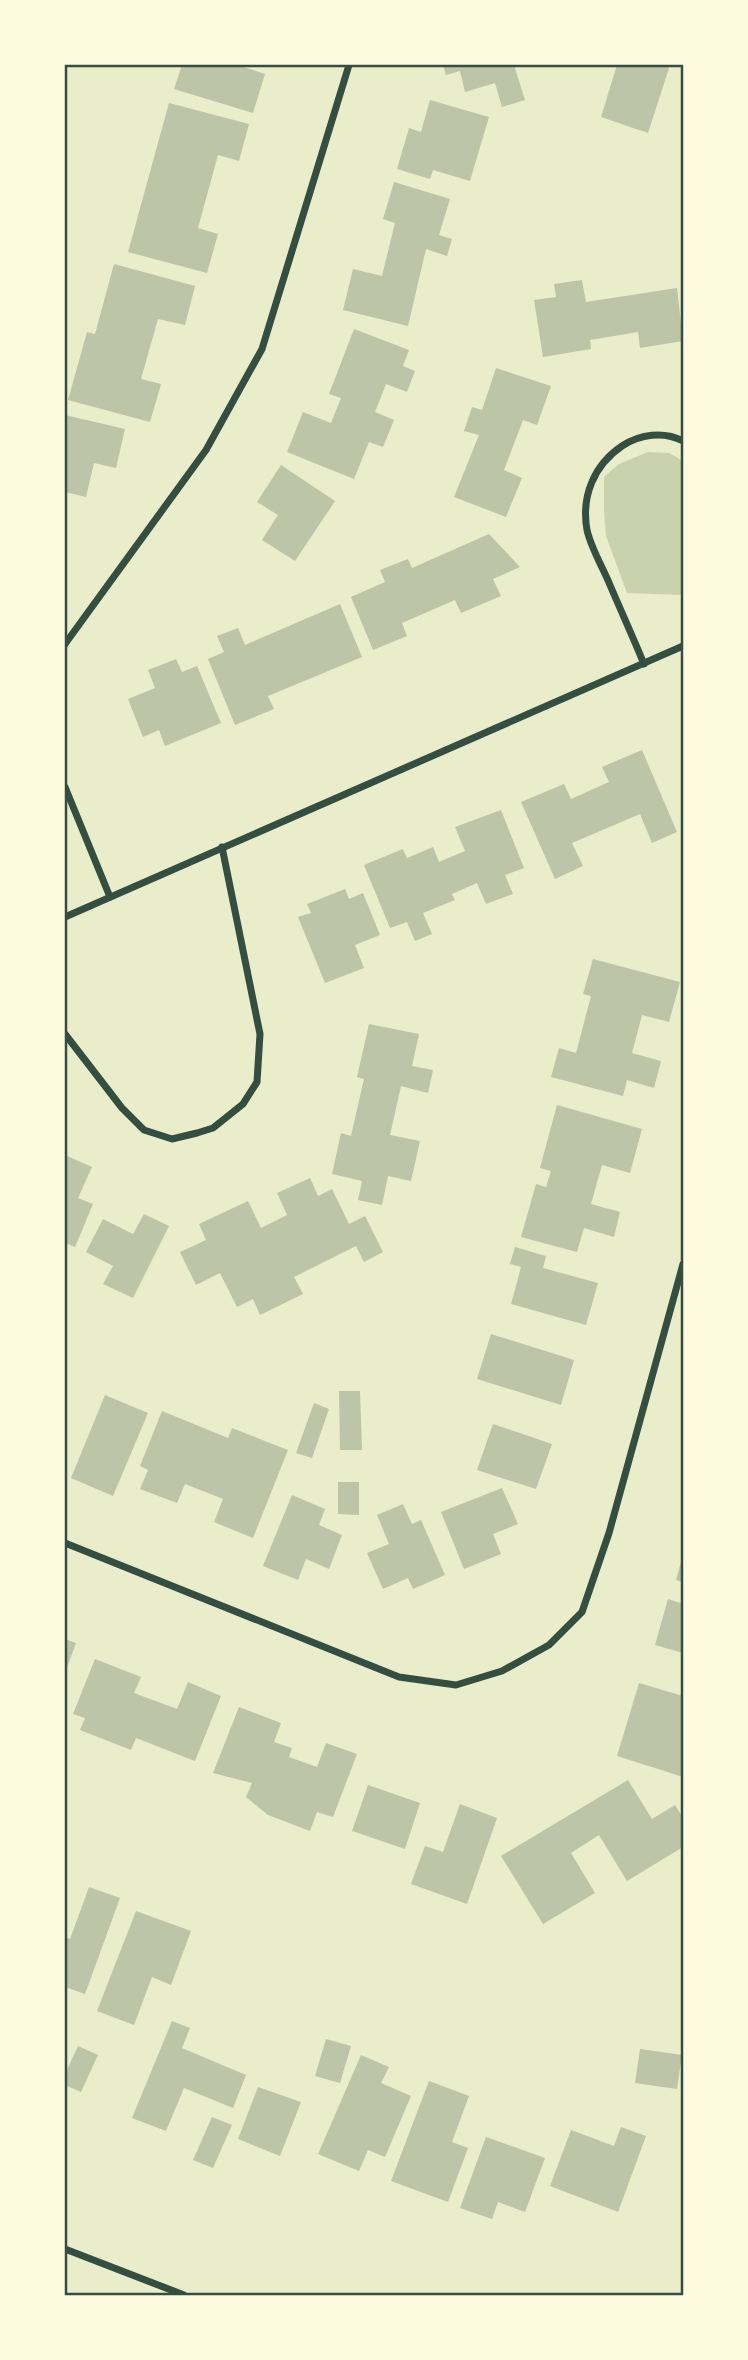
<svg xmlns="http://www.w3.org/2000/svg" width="748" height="2360" font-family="Cabin,sans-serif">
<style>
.green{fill:#cad2ad}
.building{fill:#bcc5a7}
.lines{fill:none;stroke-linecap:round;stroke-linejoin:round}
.minor{stroke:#344e41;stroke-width:7}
.neatline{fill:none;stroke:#344e41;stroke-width:2.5}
</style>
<rect width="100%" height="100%" fill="#e9edc9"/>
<polygon class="green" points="648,452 669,453 683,461 683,595 627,593 606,536 604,511 604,477 619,464"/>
<g class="building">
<polygon points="182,65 245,65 244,67 265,74 253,113 174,89"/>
<polygon points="443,65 514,65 525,100 502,107 495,83 465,92 460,71 446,75"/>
<polygon points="617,65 670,65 648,133 601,117"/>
<polygon points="430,100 489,117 470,181 433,170 430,179 397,169 409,128 421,132"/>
<polygon points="169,103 249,124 239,161 218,155 198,228 218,234 207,273 128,252"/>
<polygon points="394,182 450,199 439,235 452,239 447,256 426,249 408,326 343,310 353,269 382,276 395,223 383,219"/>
<polygon points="114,264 195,286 185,325 158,319 141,379 161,384 150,422 68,400 87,332 95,334"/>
<polygon points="582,280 586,302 677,288 683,341 640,348 638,332 590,340 591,349 543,357 534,300 556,297 554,284"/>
<polygon points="354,329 409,350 403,366 415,371 407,392 386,384 375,412 394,420 383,447 369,442 354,479 287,452 303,412 331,423 341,398 329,394"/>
<polygon points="496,368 551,386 537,425 523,420 504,470 522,478 506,517 454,497 479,435 464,431 472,407 482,410"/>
<polygon points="65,415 125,429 116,468 94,463 86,497 65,492"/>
<polygon points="281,465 335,501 295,561 262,540 278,515 257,502"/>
<polygon points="489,534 520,567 493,579 501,596 461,613 455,600 402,623 407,636 373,650 351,597 385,582 380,570 408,559 412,568"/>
<polygon points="340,604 362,657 268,696 274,709 235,725 208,659 224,652 217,636 238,628 245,645"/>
<polygon points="176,659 182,672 197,666 221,723 165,746 159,730 143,737 128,699 155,688 148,670"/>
<polygon points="642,750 677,832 652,843 640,814 572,843 583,866 555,879 521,802 564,784 571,799 609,782 602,767"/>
<polygon points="501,810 524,868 505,875 513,894 486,904 477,883 452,894 455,900 423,913 432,934 415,941 407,922 390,928 364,865 403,849 407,858 433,847 439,862 465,851 455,827"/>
<polygon points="345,889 349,899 363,893 380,935 355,945 364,968 325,983 298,917 311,913 307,904"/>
<polygon points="593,959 680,982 669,1022 642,1015 632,1053 661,1061 654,1088 627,1080 623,1096 551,1077 559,1048 576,1053 591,996 583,994"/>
<polygon points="369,1024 419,1034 412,1066 433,1070 428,1093 401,1086 390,1135 420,1141 411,1181 388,1176 382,1205 358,1200 362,1181 332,1174 341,1133 351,1136 364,1079 357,1077"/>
<polygon points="557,1105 642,1129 630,1173 602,1165 591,1204 620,1212 614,1237 584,1228 577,1252 521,1237 536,1184 546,1187 551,1171 540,1168"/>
<polygon points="65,1155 92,1167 78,1198 93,1204 75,1247 65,1243"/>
<polygon points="310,1178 318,1196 332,1189 349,1224 365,1216 383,1252 364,1262 356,1246 294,1277 303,1294 260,1315 253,1299 237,1307 220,1273 196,1285 180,1252 206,1240 199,1224 248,1201 261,1228 287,1215 277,1193"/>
<polygon points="144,1214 169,1226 133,1298 103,1284 113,1266 86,1252 103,1219 133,1234"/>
<polygon points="515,1247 546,1256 543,1268 598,1283 586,1325 511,1304 521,1267 510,1264"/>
<polygon points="491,1334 574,1360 561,1405 477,1379"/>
<polygon points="339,1391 360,1391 362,1450 340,1450"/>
<polygon points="105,1395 148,1413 113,1496 71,1478"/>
<polygon points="314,1403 329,1409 312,1458 296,1453"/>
<polygon points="162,1411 228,1438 232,1428 288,1450 253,1538 214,1522 223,1499 185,1484 177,1503 140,1489 148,1470 140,1466"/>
<polygon points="493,1424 552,1444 536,1489 477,1470"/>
<polygon points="338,1482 359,1482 359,1515 338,1514"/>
<polygon points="502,1488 518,1524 493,1534 501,1554 464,1569 441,1512"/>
<polygon points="292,1495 325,1509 319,1525 342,1535 329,1569 306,1559 298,1580 263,1566"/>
<polygon points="403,1504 412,1524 421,1520 445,1575 413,1589 408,1578 383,1589 367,1553 389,1544 377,1515"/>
<polygon points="682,1558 683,1558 683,1582 676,1580"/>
<polygon points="668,1599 683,1604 683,1653 655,1645"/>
<polygon points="65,1639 76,1643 65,1673"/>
<polygon points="95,1659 141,1677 134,1693 177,1709 188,1682 221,1696 195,1761 136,1738 131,1750 80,1730 85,1718 73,1714"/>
<polygon points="639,1683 683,1696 683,1777 617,1756"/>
<polygon points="239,1707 281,1723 274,1742 292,1748 289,1757 317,1767 326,1743 357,1754 333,1817 317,1812 310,1831 268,1815 246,1797 252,1783 213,1773"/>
<polygon points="628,1780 652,1819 675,1805 683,1818 683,1847 627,1881 599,1835 571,1853 595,1893 543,1924 501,1856"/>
<polygon points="368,1785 420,1803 405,1849 352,1831"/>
<polygon points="460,1804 497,1818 467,1904 411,1884 425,1846 443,1852"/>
<polygon points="89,1887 120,1898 85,1994 65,1987 65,1937 70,1939"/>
<polygon points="136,1911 191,1931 171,1985 152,1977 134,2025 97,2011"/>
<polygon points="172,2021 190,2028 182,2048 246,2075 233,2108 184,2088 166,2131 132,2118"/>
<polygon points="326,2039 351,2046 340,2083 315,2076"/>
<polygon points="78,2046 98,2055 81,2092 65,2085 65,2074"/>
<polygon points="640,2049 682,2055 677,2089 635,2083"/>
<polygon points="361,2055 389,2067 381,2083 411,2096 385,2157 368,2150 359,2171 318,2154"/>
<polygon points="429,2081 469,2096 452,2142 468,2148 448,2202 391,2181"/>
<polygon points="258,2087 301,2102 280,2156 238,2139"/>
<polygon points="212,2117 232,2125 213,2168 193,2160"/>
<polygon points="621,2127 646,2136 618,2212 550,2186 571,2130 614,2146"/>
<polygon points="486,2137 545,2158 525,2212 498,2202 492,2219 460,2208"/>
</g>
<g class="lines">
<g class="minor">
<polyline points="65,644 206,450 262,349 349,65"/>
<path d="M644,664C633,637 621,611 610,585C603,568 591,548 587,530C581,496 594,465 622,446C640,434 664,431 683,441"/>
<polyline points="65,787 110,897"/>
<polyline points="65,917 683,646"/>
<polyline points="65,1034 122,1108 144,1130 172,1139 197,1133 213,1128 243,1104 257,1082 260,1034 222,847"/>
<polyline points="65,1543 399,1677 456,1685 502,1671 549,1645 582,1612 609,1533 683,1264"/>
<polyline points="65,2249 184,2295"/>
</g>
</g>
<rect width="748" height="2360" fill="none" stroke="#fefae0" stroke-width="133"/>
<rect x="66" y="66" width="616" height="2228" class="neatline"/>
</svg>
